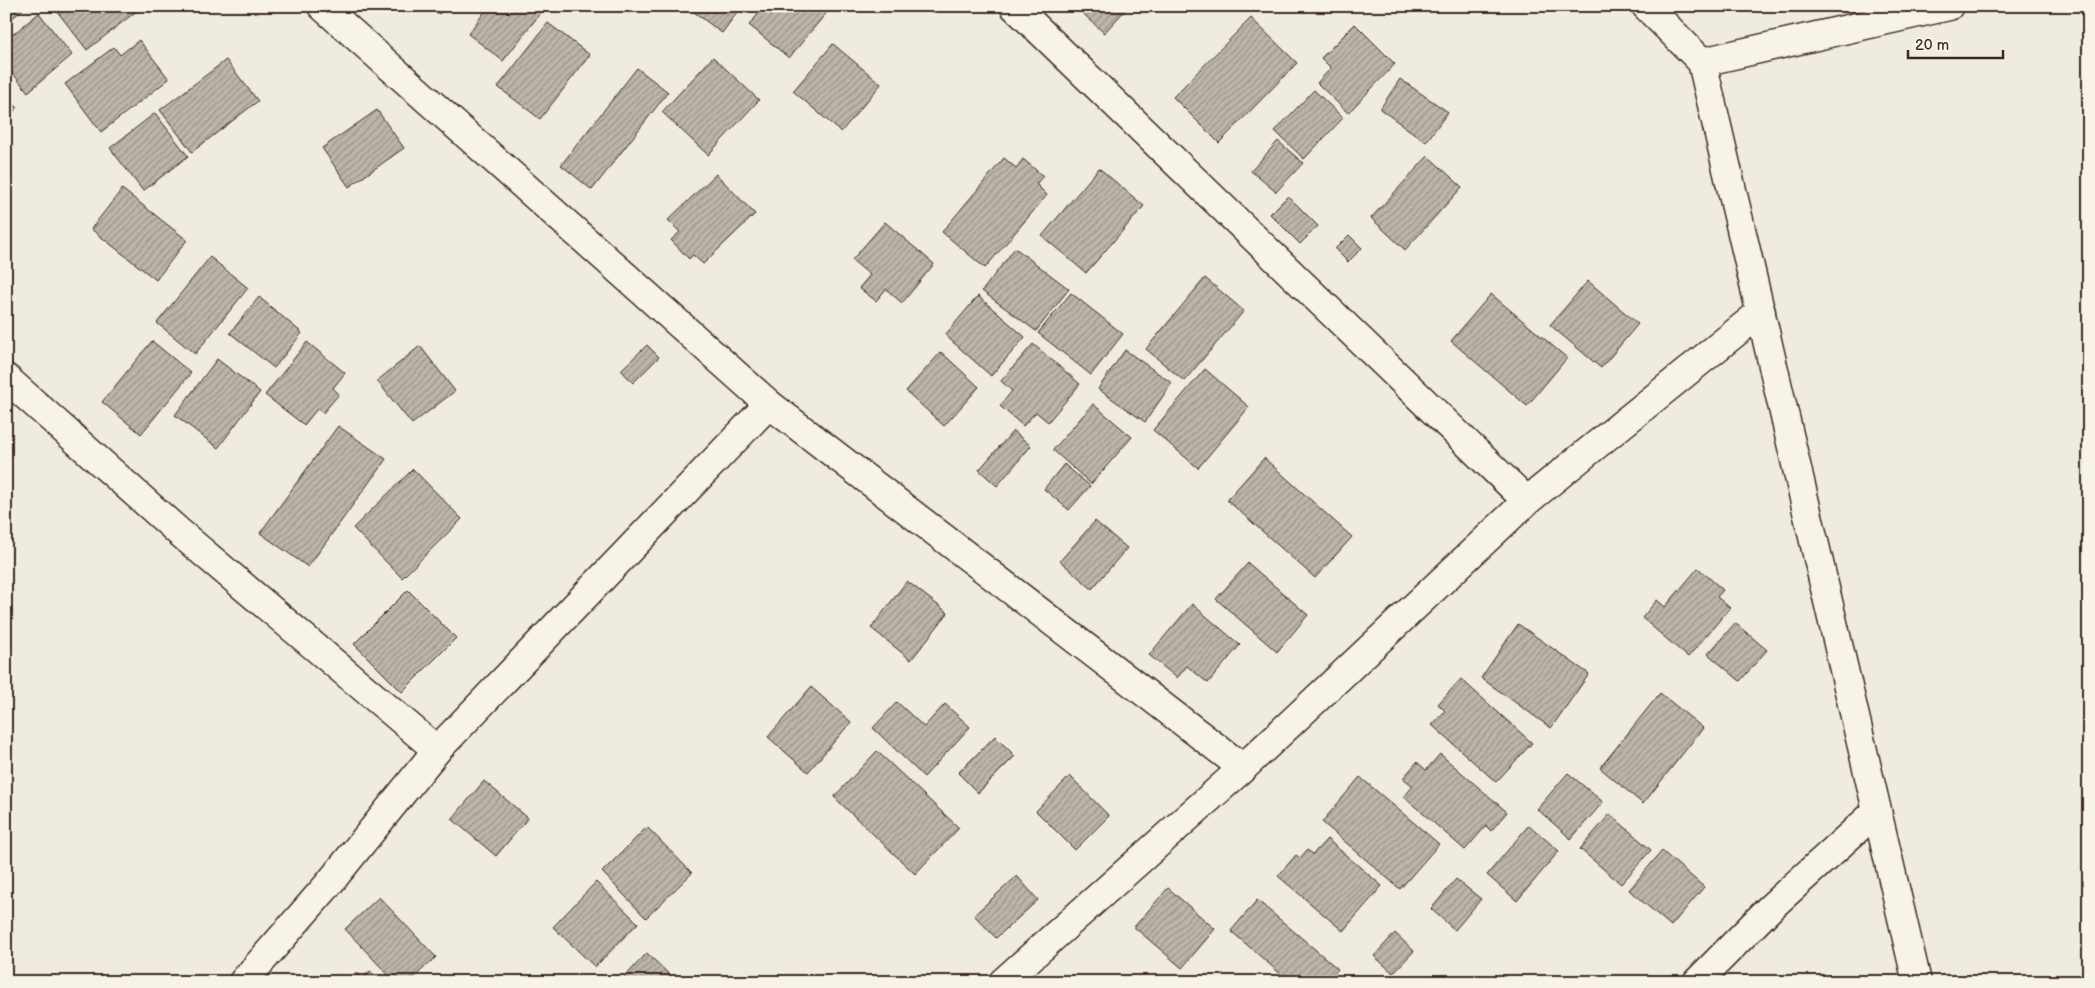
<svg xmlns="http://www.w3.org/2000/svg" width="2095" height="988" font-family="'Balsamiq Sans',sans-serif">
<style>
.building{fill:url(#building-hatch);stroke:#3b2a1e}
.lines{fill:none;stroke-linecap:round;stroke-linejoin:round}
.street-casing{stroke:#3b2a1e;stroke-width:31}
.street{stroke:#f7f3e8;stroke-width:28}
</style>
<defs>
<pattern id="building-hatch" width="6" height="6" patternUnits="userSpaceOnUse" patternTransform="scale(1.25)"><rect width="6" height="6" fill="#bdb5aa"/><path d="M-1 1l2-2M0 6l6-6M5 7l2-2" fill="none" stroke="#9b938a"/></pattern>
</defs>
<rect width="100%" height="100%" fill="#efebe0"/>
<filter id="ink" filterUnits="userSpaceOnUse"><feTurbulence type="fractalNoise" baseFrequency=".02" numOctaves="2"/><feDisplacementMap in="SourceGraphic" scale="10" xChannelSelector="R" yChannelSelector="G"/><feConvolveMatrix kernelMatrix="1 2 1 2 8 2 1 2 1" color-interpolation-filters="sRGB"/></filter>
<g filter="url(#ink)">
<g class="building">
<polygon points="6,6 26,6 6,24"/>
<polygon points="53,6 143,6 87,50"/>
<polygon points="429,6 445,6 439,14"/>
<polygon points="489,6 546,6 503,61 468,34"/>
<polygon points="686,6 742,6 722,33"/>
<polygon points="765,6 832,6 789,58 749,25"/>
<polygon points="1075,6 1129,6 1104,33"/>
<polygon points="39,13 72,55 28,92 6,65 6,40"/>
<polygon points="1251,18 1297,63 1219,143 1173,97"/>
<polygon points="548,23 590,55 540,119 498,87"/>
<polygon points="1355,24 1395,64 1348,113 1317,83 1331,68 1321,58"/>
<polygon points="139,40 169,79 101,132 65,84 114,47 120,55"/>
<polygon points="833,44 881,84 841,132 793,91"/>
<polygon points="713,57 759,100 708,155 662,112"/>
<polygon points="226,60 258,101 192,152 160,110"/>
<polygon points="637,68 668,92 592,190 561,165"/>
<polygon points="1400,79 1448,112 1426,142 1380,109"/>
<polygon points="1314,90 1343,118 1304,159 1275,131"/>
<polygon points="6,100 17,107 6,122"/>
<polygon points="377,110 404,148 349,187 322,148"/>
<polygon points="155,113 188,156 143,191 110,148"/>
<polygon points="1278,141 1303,163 1276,192 1251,171"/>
<polygon points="1428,156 1462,187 1405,250 1371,218"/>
<polygon points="1004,158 1016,168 1023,159 1043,176 1036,184 1047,195 985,268 942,232"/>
<polygon points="1099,168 1144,206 1086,273 1042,236"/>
<polygon points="716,174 755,214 703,264 693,255 689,259 671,240 680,232 668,220"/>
<polygon points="122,189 187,240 156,280 91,229"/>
<polygon points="1288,196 1318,226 1300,244 1270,214"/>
<polygon points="885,222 934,264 902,303 886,289 876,301 859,288 870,275 852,260"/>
<polygon points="1349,235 1362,248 1348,262 1335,249"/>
<polygon points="1015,248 1069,289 1036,331 982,291"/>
<polygon points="210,257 248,288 195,354 157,323"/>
<polygon points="1205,278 1244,311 1184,381 1146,349"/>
<polygon points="1588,281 1638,324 1601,368 1550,325"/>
<polygon points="1071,293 1123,334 1091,375 1038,333"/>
<polygon points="1491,294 1567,358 1527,406 1451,341"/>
<polygon points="978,296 1025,337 991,376 945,335"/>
<polygon points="259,297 302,333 274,368 230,333"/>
<polygon points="152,341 191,373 141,434 102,402"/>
<polygon points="307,342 345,373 333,388 339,394 323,413 317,409 304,425 265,395"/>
<polygon points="1033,344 1080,384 1048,422 1036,412 1023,426 1000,406 1012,391 1001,381"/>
<polygon points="647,345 659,357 633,383 621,370"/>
<polygon points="420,346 455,391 412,424 377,381"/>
<polygon points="1125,350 1172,383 1145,422 1098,389"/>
<polygon points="941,352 979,387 944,426 906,391"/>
<polygon points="217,359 260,392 218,448 175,415"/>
<polygon points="1205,369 1249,407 1198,468 1153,430"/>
<polygon points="1093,404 1132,437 1091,484 1053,450"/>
<polygon points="338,426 386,459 308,567 260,533"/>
<polygon points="1013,431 1031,446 997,486 979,470"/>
<polygon points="1264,458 1352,537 1315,578 1227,500"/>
<polygon points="1064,464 1090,486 1069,510 1044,489"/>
<polygon points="413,469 462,519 402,578 353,528"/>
<polygon points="1095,521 1127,548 1092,589 1060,561"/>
<polygon points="1248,563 1308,615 1277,652 1216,599"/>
<polygon points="1698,568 1723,590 1717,597 1730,608 1688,657 1642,618 1657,600 1665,607"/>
<polygon points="907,581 948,613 911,660 871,628"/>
<polygon points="408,590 456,638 402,692 354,644"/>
<polygon points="1192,604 1240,645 1208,683 1187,666 1177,678 1149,655"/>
<polygon points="1735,623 1767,650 1740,681 1708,654"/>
<polygon points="1518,624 1589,674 1551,728 1481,678"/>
<polygon points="1461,679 1532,743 1496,782 1432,725 1445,711 1438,704"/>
<polygon points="811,687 851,722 808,772 768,737"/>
<polygon points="1660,693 1703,728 1643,804 1600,768"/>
<polygon points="897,702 924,727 945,704 970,727 924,777 873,728"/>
<polygon points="995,736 1015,756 978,793 958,773"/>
<polygon points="877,751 959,828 915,874 834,797"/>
<polygon points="1440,754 1507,812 1491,831 1486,826 1465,850 1404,797 1413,786 1403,778 1417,762 1426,770"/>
<polygon points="1568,773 1603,802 1571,839 1537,809"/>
<polygon points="1070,776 1109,816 1075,850 1036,811"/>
<polygon points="1360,777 1439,844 1400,889 1322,822"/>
<polygon points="484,781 528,818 496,856 452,819"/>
<polygon points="1610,814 1651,850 1621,884 1580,849"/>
<polygon points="1529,825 1559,851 1517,901 1487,875"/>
<polygon points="647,827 692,873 646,918 602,872"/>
<polygon points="1327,839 1382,886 1343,931 1278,876 1296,855 1300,858 1307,850 1313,854"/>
<polygon points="1662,851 1704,887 1671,926 1629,890"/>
<polygon points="1017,876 1038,900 996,938 974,915"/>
<polygon points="1456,879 1481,899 1455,930 1431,909"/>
<polygon points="596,882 638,923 595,967 553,927"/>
<polygon points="1168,888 1215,929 1182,968 1134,927"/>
<polygon points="379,897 436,957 409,982 395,982 345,929"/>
<polygon points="1257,900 1338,969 1327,982 1290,982 1231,931"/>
<polygon points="1395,933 1414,951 1393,973 1374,956"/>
<polygon points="647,953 677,982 620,982"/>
<polygon points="370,971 382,982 347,982 356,972 363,978"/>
</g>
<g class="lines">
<defs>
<g id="street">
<polyline points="322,6 769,404 1243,768"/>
<polyline points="1014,6 1527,501"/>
<polyline points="1646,6 1702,62 1949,6"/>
<polyline points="1702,62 1917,982"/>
<polyline points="6,378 179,532 437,750"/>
<polyline points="243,982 327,886 437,750 769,404"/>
<polyline points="1003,982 1243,768 1527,501 1761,312"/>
<polyline points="1697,982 1770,908 1877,811"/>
</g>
</defs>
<use href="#street" class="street-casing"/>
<use href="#street" class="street"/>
</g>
</g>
<rect width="2095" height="988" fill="none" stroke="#f7f3e8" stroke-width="25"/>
<rect x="12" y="12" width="2070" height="963" fill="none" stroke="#3b2a1e" stroke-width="2" filter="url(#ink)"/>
<path d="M1908 50v8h95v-8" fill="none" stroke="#3b2a1e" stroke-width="2.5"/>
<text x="1915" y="50" font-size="15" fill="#3b2a1e" stroke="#f7f3e8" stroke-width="4" paint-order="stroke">20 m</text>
</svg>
